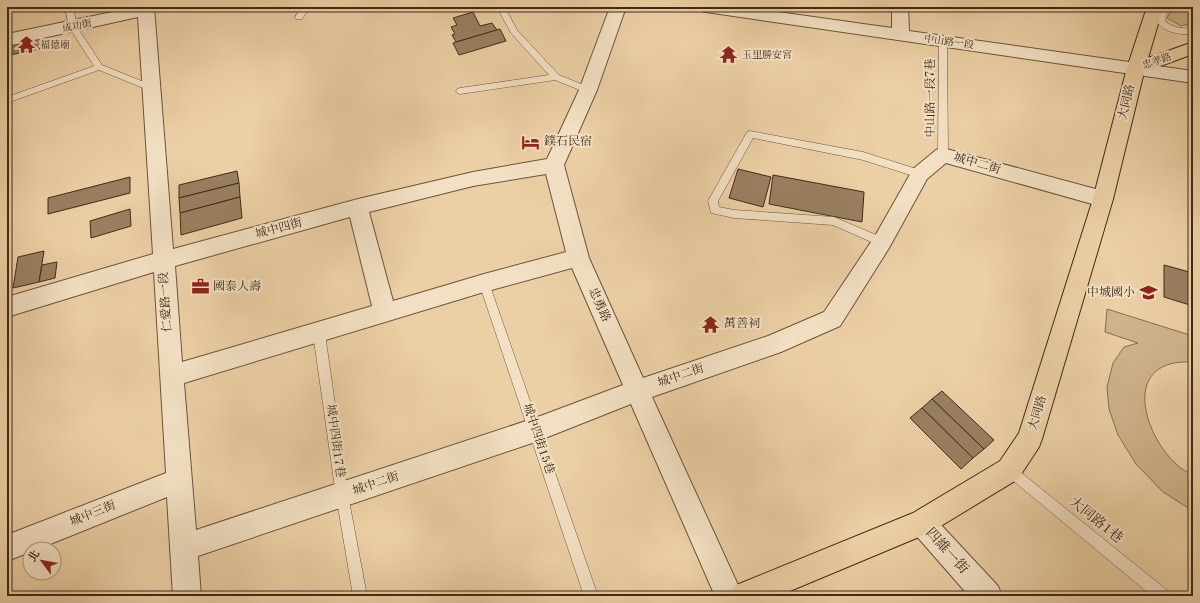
<svg xmlns="http://www.w3.org/2000/svg" width="1200" height="603" font-family="'Old Standard TT','Noto Serif TC',serif">
<style>
.green{fill:#cfb48d;stroke:#876f52}
.building{fill:#998061;stroke:#3f2a17}
.lines{fill:none;stroke-linecap:round;stroke-linejoin:round}
.service-casing{stroke:#6a543a;stroke-width:1}
.minor-casing{stroke:#6a543a;stroke-width:2}
.primary-casing{stroke:#3f2a17;stroke-width:2}
.service{fill:#f3e0c4;fill-rule:evenodd}
.minor{fill:#f3e0c4;fill-rule:evenodd}
.primary{fill:#ecd0a5;fill-rule:evenodd}
.labels{text-anchor:middle;dominant-baseline:central;stroke-width:4;stroke-linejoin:round;paint-order:stroke}
.far-street-label{font-size:10px;fill:#3f2a17;stroke:#f3e0c4}
.far-poi-label{font-size:10px;fill:#3f2a17;stroke:#f3e0c4;text-anchor:start}
.street-label{font-size:12px;fill:#3f2a17;stroke:#f3e0c4}
.poi-label{font-size:12px;fill:#3f2a17;stroke:#f3e0c4;text-anchor:start}
.near-street-label{font-size:14px;fill:#3f2a17;stroke:#f3e0c4}
</style>
<rect width="100%" height="100%" fill="#ecd0a5"/>
<filter id="stains"><feTurbulence type="fractalNoise" baseFrequency=".005" numOctaves="4"/><feColorMatrix values="0 0 0 0 .2 0 0 0 0 .09 0 0 0 0 .02 0 0 0 .5 -.17"/></filter>
<radialGradient id="worn" r=".72"><stop offset=".6" stop-color="#630" stop-opacity="0"/><stop offset="1" stop-color="#630" stop-opacity=".3"/></radialGradient>
<g class="green">
<polygon points="1173,7 1193,7 1193,23 1181,26 1167,18"/>
<path d="M1107,309L1193,336V362C1121,358 1142,433 1177,465C1181,469 1188,472 1193,475V511L1163,492L1136,464L1118,435L1109,409L1107,387L1113,363L1124,347L1138,343L1105,332Z"/>
</g>
<g class="building">
<polygon points="473,12 480,26 492,23 497,30 456,42 452,35 455,34 451,27 457,25 453,18"/>
<polygon points="500,29 506,41 459,55 453,43"/>
<polygon points="44,35 43,48 10,55 11,42"/>
<polygon points="738,169 771,177 763,207 729,198"/>
<polygon points="237,171 239,183 179,198 179,185"/>
<polygon points="773,175 864,192 862,222 769,204"/>
<polygon points="130,177 130,193 48,214 48,198"/>
<polygon points="239,183 240,197 180,213 179,198"/>
<polygon points="240,197 242,218 181,235 180,213"/>
<polygon points="130,209 131,226 91,238 90,221"/>
<polygon points="44,251 39,282 13,288 18,257"/>
<polygon points="57,262 55,278 39,282 42,265"/>
<polygon points="1164,265 1193,273 1193,306 1164,297"/>
<polygon points="942,391 994,440 984,449 932,399"/>
<polygon points="932,399 984,449 973,458 922,408"/>
<polygon points="922,408 973,458 961,469 910,418"/>
</g>
<g class="lines">
<defs>
<g id="service">
<polygon points="65,7 73,7 77,27 102,65 154,86 155,88 154,90 148,90 99,70 7,103 7,97 94,66 69,27"/>
<polygon points="302,7 310,7 302,19 296,19 295,17"/>
<polygon points="499,7 507,7 507,11 517,30 559,75 591,88 592,90 591,92 585,92 555,80 460,94 457,93 456,91 457,89 460,88 549,75 511,33 499,11"/>
<path d="M1160,7H1168L1165,21C1174,28 1182,29 1193,28V34C1180,35 1165,33 1157,22Z"/>
<polygon points="943,38 947,41 948,155 943,159 938,155 939,41"/>
<polygon points="750,131 863,152 923,171 925,174 923,177 920,178 863,160 753,138 718,201 719,207 734,210 834,217 886,239 887,242 886,245 882,246 878,245 833,225 734,218 711,213 708,201 747,132"/>
<polygon points="484,278 488,280 489,283 598,596 584,596 479,283 480,280"/>
<polygon points="319,329 323,330 325,334 348,495 367,596 353,596 336,495 313,334 315,330"/>
<polygon points="1009,464 1013,466 1168,591 1170,596 1152,596 1005,474 1003,470 1005,466"/>
</g>
<g id="minor">
<path d="M136,7H154L173,249L358,199L473,172L547,159L579,90L610,7H626L597,90L564,165L589,258L643,378L768,336L824,312L875,236L913,169L936,150L943,148L1103,191L1110,194L1113,199L1110,204L1103,207L946,163L927,179L889,248L840,326L781,352L652,397L743,596H715L631,404L535,442L198,556L201,596H173L167,497L38,549H30V552L7,561V535L166,473L154,272L7,317V297L153,254L138,17L7,46V34ZM546,174L566,252L484,274L393,301L369,212L473,186ZM350,217L372,306L182,362L175,266ZM572,268L623,385L535,418L196,530L184,383L484,292Z"/>
<polygon points="698,7 742,7 892,28 892,7 908,7 909,31 1193,71 1193,83 706,12 700,11"/>
<polygon points="922,510 931,514 998,586 1002,596 969,596 913,532 909,523 913,514"/>
</g>
<polygon id="primary" points="1147,7 1163,7 1148,58 1193,42 1193,54 1144,72 1113,199 1042,439 1039,447 1018,479 931,532 778,596 730,596 734,586 913,513 1000,461 1019,433 1093,199 1127,68"/>
</defs>
<use href="#service" class="service-casing"/>
<use href="#minor" class="minor-casing"/>
<use href="#primary" class="primary-casing"/>
<use href="#service" class="service"/>
<use href="#minor" class="minor"/>
<use href="#primary" class="primary"/>
</g>
<defs>
<symbol id="temple-bare" viewBox="-9 -9 18 18"><path d="M0-6L5-2H3V0L6.5 2.5H4V6H1.5V3h-3V6H-4V2.5H-6.5L-3 0V-2H-5Z" fill="#8f2418" stroke="#f3e0c4" stroke-width="2.5" paint-order="stroke"/></symbol>
<symbol id="hotel-bare" viewBox="-9 -9 18 18"><path d="M-6-4.5h1.5V1H6V5H4.5V3h-9V5H-6ZM-4 0a1.8 1.8 0 1 1 3.6 0ZM.5 0V-2.5h3Q6-2.5 6 0Z" fill="#8f2418" stroke="#f3e0c4" stroke-width="2.5" paint-order="stroke"/></symbol>
<symbol id="office-bare" viewBox="-9 -9 18 18"><path d="M-6-3h4V-5.5h4V-3h4V5H-6ZM-1-4.5V-3h2v-1.5ZM-6 0V1H6V0Z" fill="#8f2418" stroke="#f3e0c4" stroke-width="2.5" paint-order="stroke"/></symbol>
<symbol id="school-bare" viewBox="-9 -9 18 18"><path d="M0-5L7-2L0 1L-7-2ZM-4 1L0 2.5L4 1V4Q0 6-4 4Z" fill="#8f2418" stroke="#f3e0c4" stroke-width="2.5" paint-order="stroke"/></symbol>
</defs>
<g fill-rule="evenodd">
<use href="#temple-bare" x="14" y="32" width="25" height="25"/>
<use href="#temple-bare" x="716" y="42" width="25" height="25"/>
<use href="#hotel-bare" x="518" y="130" width="25" height="25"/>
<use href="#office-bare" x="188" y="274" width="25" height="25"/>
<use href="#school-bare" x="1136" y="280" width="25" height="25"/>
<use href="#temple-bare" x="698" y="312" width="25" height="25"/>
</g>
<g class="labels">
<g class="far-street-label">
<text transform="translate(77 26) rotate(-12)">成功街</text>
<text transform="translate(949 42) rotate(8)">中山路一段</text>
<text transform="translate(1157 61) rotate(-19)">忠孝路</text>
</g>
<g class="far-poi-label">
<text x="40" y="45">福德廟</text>
<text x="742" y="55">玉里勝安宮</text>
</g>
<g class="street-label">
<text transform="translate(931 98) rotate(-90)">中山路一段7巷</text>
<text transform="translate(1127 102) rotate(-76)">大同路</text>
<text transform="translate(977 164) rotate(16)">城中二街</text>
<text transform="translate(279 229) rotate(-15)">城中四街</text>
<text transform="translate(166 302) rotate(-94)">仁愛路一段</text>
<text transform="translate(599 305) rotate(66)">忠勇路</text>
<text transform="translate(681 376) rotate(-19)">城中二街</text>
<text transform="translate(1038 413) rotate(-73)">大同路</text>
<text transform="translate(538 439) rotate(71)">城中四街15巷</text>
<text transform="translate(335 441) rotate(82)">城中四街17巷</text>
<text transform="translate(376 484) rotate(-19)">城中二街</text>
<text transform="translate(93 514) rotate(-22)">城中三街</text>
</g>
<g class="poi-label">
<text x="544" y="142">鏷石民宿</text>
<text x="213" y="287">國泰人壽</text>
<text x="1135" y="293" text-anchor="end">中城國小</text>
<text x="724" y="324">萬善祠</text>
</g>
<g class="near-street-label">
<text transform="translate(1096 520) rotate(39)">大同路1巷</text>
<text transform="translate(947 551) rotate(48)">四維一街</text>
</g>
</g>
<rect width="1200" height="603" fill="none" stroke="#ecd0a5" stroke-width="24"/>
<rect x="8" y="8" width="1184" height="587" fill="none" stroke="#3f2a17" stroke-width="2"/>
<rect x="12" y="12" width="1176" height="579" fill="none" stroke="#3f2a17"/>
<g transform="translate(42 561) rotate(302)"><circle r="19" fill="#f3e0c4" stroke="#ab977f"/>
<path d="M0-3L7 15L0 10L-7 15Z" fill="#8f2418"/>
<text y="-6" font-size="11" font-weight="bold" text-anchor="middle" fill="#3f2a17">北</text>
</g>
<rect width="100%" height="100%" filter="url(#stains)"/>
<rect width="100%" height="100%" fill="url(#worn)"/>
</svg>
